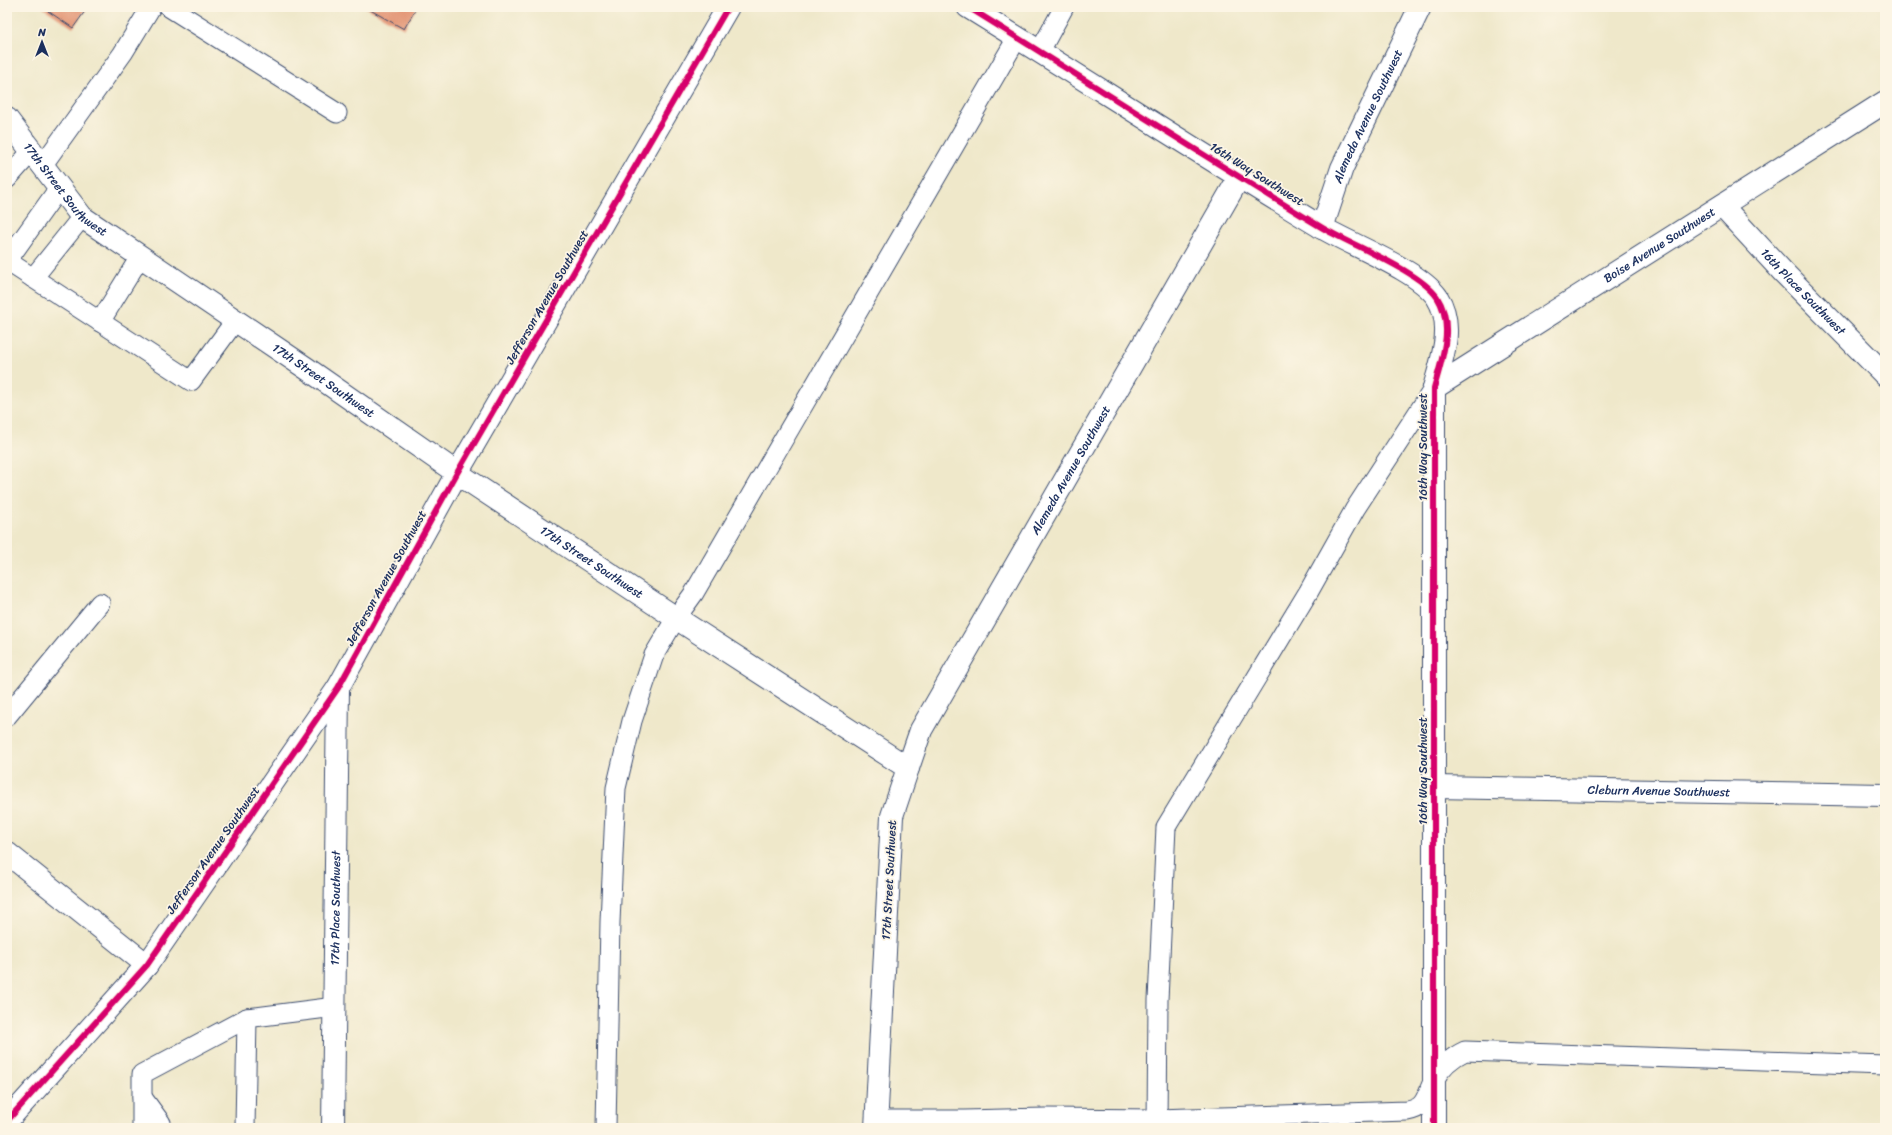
<svg xmlns="http://www.w3.org/2000/svg" width="1892" height="1135" font-family="Sriracha,sans-serif">
<style>
.building{fill:#e2916f}
.lines{fill:none;stroke-linecap:round;stroke-linejoin:round}
.lane-casing{stroke:#3b4b6e;stroke-width:21}
.street-casing{stroke:#3b4b6e;stroke-width:24}
.secondary-casing{stroke:#3b4b6e;stroke-width:24}
.lane{stroke:#fff;stroke-width:19}
.street{stroke:#fff;stroke-width:22}
.secondary{stroke:#fff;stroke-width:22}
.cycleway-casing{stroke:#fcf5e5;stroke-width:8}
.cycleway{stroke:#d6006c;stroke-width:6}
.labels{text-anchor:middle;dominant-baseline:central;stroke-width:3.5;stroke-linejoin:round;paint-order:stroke}
.street-label{font-size:12px;fill:#1b2f5e;stroke:#fcf5e5}
</style>
<rect width="100%" height="100%" fill="#fcf5e5"/>
<filter id="ink" filterUnits="userSpaceOnUse"><feTurbulence type="fractalNoise" baseFrequency=".025" numOctaves="2"/><feDisplacementMap in="SourceGraphic" scale="8" xChannelSelector="R" yChannelSelector="G"/><feConvolveMatrix kernelMatrix="1 2 1 2 8 2 1 2 1" color-interpolation-filters="sRGB"/></filter>
<filter id="wash" filterUnits="userSpaceOnUse"><feTurbulence type="fractalNoise" baseFrequency=".012" numOctaves="4" result="noise"/><feDisplacementMap in="SourceGraphic" scale="16" xChannelSelector="R" yChannelSelector="G"/><feGaussianBlur stdDeviation="0.9" result="paint"/><feColorMatrix in="noise" values="0 0 0 0 0 0 0 0 0 0 0 0 0 0 0 0 0 1.4 0 .05"/><feComposite in="paint" operator="in"/></filter>
<g filter="url(#wash)">
<rect width="100%" height="100%" fill="#efe8ca"/>
<g id="blocks">
<g class="building">
<polygon points="42,7 88,7 73,28"/>
<polygon points="365,7 417,7 404,29"/>
</g>
</g>
</g>
<g filter="url(#ink)">
<use href="#blocks" fill-opacity="0" stroke="#3b4b6e" stroke-width="1"/>
<g class="lines">
<defs>
<g id="lane">
<polyline points="169,7 337,113"/>
<polyline points="1040,51 1064,7"/>
<polyline points="42,166 123,53 151,7"/>
<polyline points="7,179 31,152"/>
<polyline points="7,261 191,381 235,321"/>
<polyline points="7,261 59,188"/>
<polyline points="33,278 82,217"/>
<polyline points="100,322 140,257"/>
<polyline points="7,716 100,603"/>
<polyline points="142,1097 161,1123 160,1128"/>
<path d="M876,1120H965L1046,1118L1157,1119L1407,1111C1427,1108 1425,1096 1434,1080C1441,1067 1452,1057 1465,1051L1885,1065"/>
<polyline points="142,1128 142,1074 247,1018"/>
<polyline points="245,1128 247,1018 335,1007"/>
<polyline points="606,1128 610,922 616,788 632,721 654,655 676,618 694,593 1017,38"/>
<polyline points="1157,1128 1158,1000 1166,827 1309,591 1355,509 1434,388"/>
</g>
<g id="street">
<path d="M968,7C1086,80 1202,155 1321,227C1351,245 1418,270 1437,297C1455,325 1442,359 1434,388V1128"/>
<path id="s1" d="M1722,206L1784,273L1885,375"/>
<path id="s2" d="M1322,228L1342,168L1420,7"/>
<path id="s3" d="M1434,388L1885,102"/>
<path id="s4" d="M908,768L921,730L1240,176"/>
<path id="s5" d="M1434,787L1885,795"/>
<polyline points="7,853 147,965"/>
<path id="s6" d="M333,1128L338,688"/>
</g>
<g id="secondary">
<path id="s7" d="M7,119L82,217L306,368L457,473L676,618L908,768L892,816L876,1128"/>
<polyline points="7,1121 147,965 338,688 457,473 728,7"/>
</g>
</defs>
<use href="#lane" class="lane-casing"/>
<use href="#street" class="street-casing"/>
<use href="#secondary" class="secondary-casing"/>
<use href="#lane" class="lane"/>
<use href="#street" class="street"/>
<use href="#secondary" class="secondary"/>
<defs>
<g id="cycleway">
<path d="M968,7C1086,80 1202,155 1321,227C1351,245 1418,270 1437,297C1455,325 1442,359 1434,388V1128"/>
<polyline points="7,1121 147,965 338,688 457,473 728,7"/>
</g>
</defs>
<use href="#cycleway" class="cycleway-casing"/>
<use href="#cycleway" class="cycleway"/>
</g>
</g>
<g class="labels">
<g class="street-label">
<text stroke="none"><textPath href="#s2" startOffset="121">Alemeda Avenue Southwest</textPath></text>
<text transform="translate(1257 174) rotate(32)">16th Way Southwest</text>
<text stroke="none"><textPath href="#s7" startOffset="92">17th Street Southwest</textPath></text>
<text stroke="none"><textPath href="#s3" startOffset="267">Boise Avenue Southwest</textPath></text>
<text stroke="none"><textPath href="#s1" startOffset="118">16th Place Southwest</textPath></text>
<text transform="translate(547 297) rotate(-60)">Jefferson Avenue Southwest</text>
<text stroke="none"><textPath href="#s7" startOffset="415">17th Street Southwest</textPath></text>
<text transform="translate(1423 447) rotate(-90)">16th Way Southwest</text>
<text stroke="none"><textPath href="#s4" startOffset="340">Alemeda Avenue Southwest</textPath></text>
<text stroke="none"><textPath href="#s7" startOffset="739">17th Street Southwest</textPath></text>
<text transform="translate(386 578) rotate(-61)">Jefferson Avenue Southwest</text>
<text transform="translate(1423 771) rotate(-90)">16th Way Southwest</text>
<text stroke="none"><textPath href="#s5" startOffset="225">Cleburn Avenue Southwest</textPath></text>
<text transform="translate(213 850) rotate(-55)">Jefferson Avenue Southwest</text>
<text transform="translate(889 880) rotate(-87)">17th Street Southwest</text>
<text stroke="none"><textPath href="#s6" startOffset="220">17th Place Southwest</textPath></text>
</g>
</g>
<rect width="1892" height="1135" fill="none" stroke="#fcf5e5" stroke-width="24"/>
<g transform="translate(42 42)" stroke="#fcf5e5" stroke-width="3" paint-order="stroke">
<path d="M0-3L7 15L0 10L-7 15Z" fill="#1b2f5e"/>
<text y="-6" font-size="11" font-weight="bold" text-anchor="middle" fill="#1b2f5e">N</text>
</g>
</svg>
